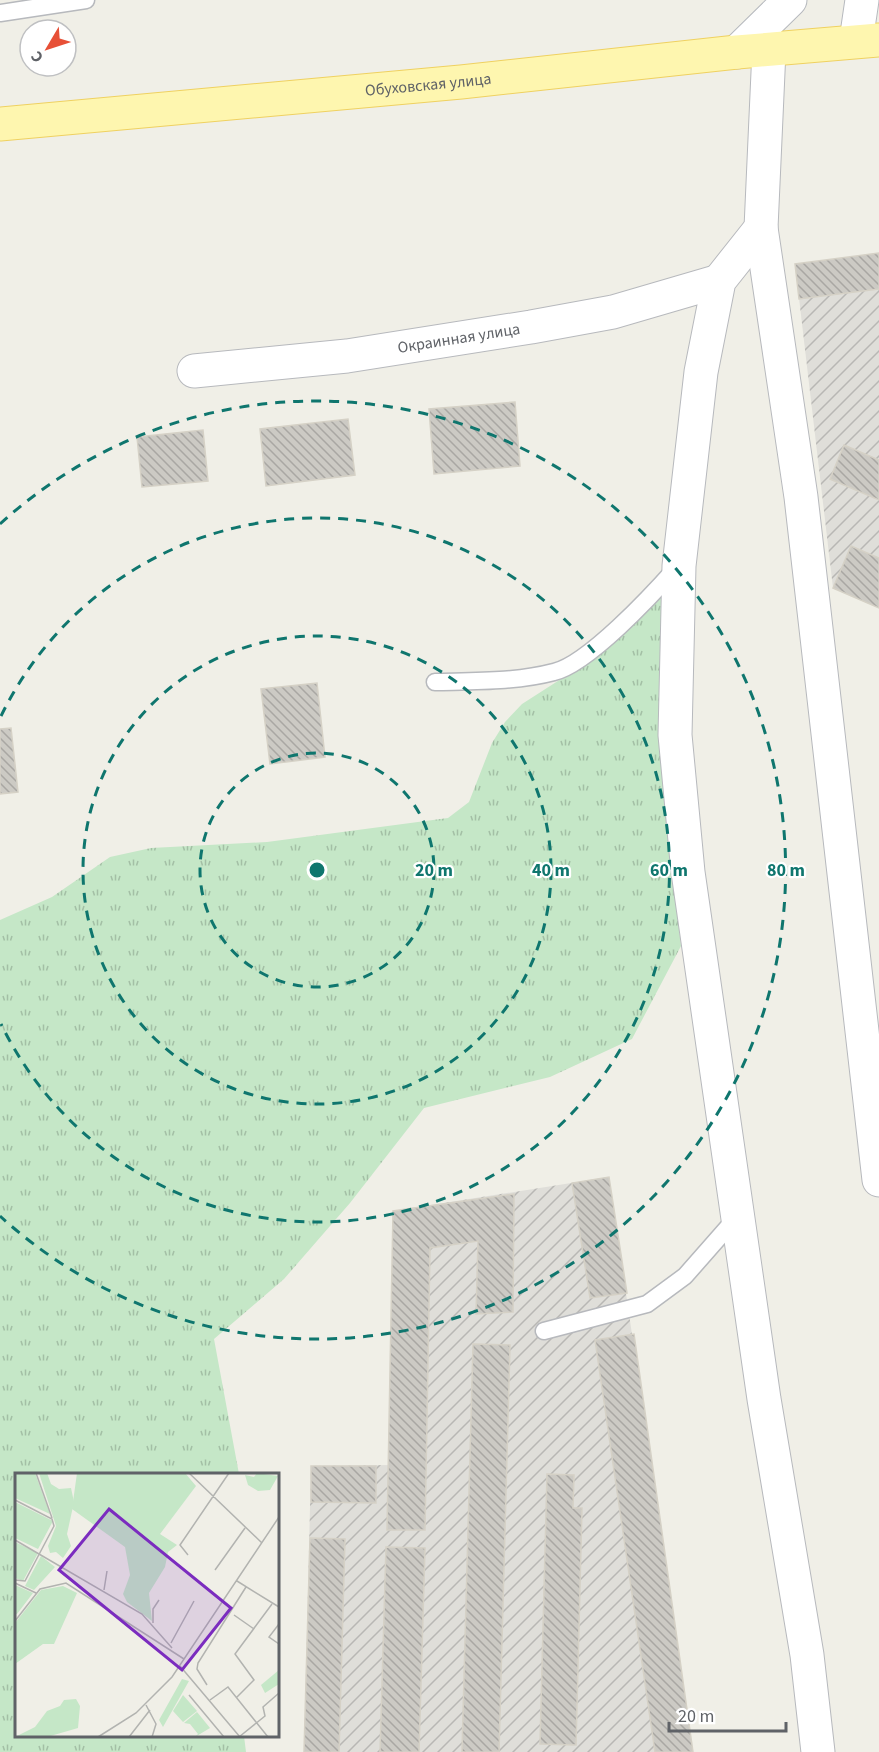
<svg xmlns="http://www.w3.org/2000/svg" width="879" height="1752" font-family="'Source Sans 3',sans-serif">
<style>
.industrial{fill:url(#industrial-furrows)}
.grass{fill:url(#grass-tufts)}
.building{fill:url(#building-back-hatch);stroke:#d5d1c6;stroke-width:1.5}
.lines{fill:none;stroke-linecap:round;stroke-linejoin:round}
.lane-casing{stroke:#b7b9bd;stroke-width:19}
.street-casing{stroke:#b7b9bd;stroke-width:35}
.secondary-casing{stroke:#b6b9be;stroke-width:35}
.primary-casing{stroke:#efd161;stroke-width:35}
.lane{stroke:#fff;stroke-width:16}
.street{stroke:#fff;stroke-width:33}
.secondary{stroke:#fff;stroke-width:33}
.primary{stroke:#fef6af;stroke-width:33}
.ring{fill:none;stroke:#0f766e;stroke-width:3;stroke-dasharray:10 8}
.labels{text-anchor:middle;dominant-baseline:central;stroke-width:4.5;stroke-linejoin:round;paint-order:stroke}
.street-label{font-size:16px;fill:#5f6267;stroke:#fff}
.inset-road{fill:none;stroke:#b2b3b0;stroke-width:1.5}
.view{fill:#7b2cbf;fill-opacity:0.15;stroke:#7b2cbf;stroke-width:3}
.inset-edge{fill:none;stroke:#5f6267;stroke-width:3}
.centre{fill:#0f766e;stroke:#fff;stroke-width:3}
.ring-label{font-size:18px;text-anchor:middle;font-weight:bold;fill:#0f766e;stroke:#fff;stroke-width:4.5;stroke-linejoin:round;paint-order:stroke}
</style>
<defs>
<pattern id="industrial-furrows" width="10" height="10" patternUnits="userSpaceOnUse" patternTransform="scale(1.5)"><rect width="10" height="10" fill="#dfded9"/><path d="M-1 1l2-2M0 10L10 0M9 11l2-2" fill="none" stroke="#b8b7b4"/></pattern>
<pattern id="grass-tufts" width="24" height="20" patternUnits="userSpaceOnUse" patternTransform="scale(1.5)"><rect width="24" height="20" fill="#c5e7c7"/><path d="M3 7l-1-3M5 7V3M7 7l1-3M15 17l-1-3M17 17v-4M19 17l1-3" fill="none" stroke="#a3bfa5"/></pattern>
<pattern id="building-back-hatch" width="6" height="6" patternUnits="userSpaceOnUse" patternTransform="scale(1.5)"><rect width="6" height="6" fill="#cccac4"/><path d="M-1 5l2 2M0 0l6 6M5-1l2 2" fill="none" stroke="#a9a7a3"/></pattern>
</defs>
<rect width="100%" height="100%" fill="#f0efe7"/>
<g class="industrial">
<polygon points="879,253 879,608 833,588 795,264"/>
<polygon points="609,1177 693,1752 304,1752 311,1466 390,1465 393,1211"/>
</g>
<polygon class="grass" points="665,593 673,877 681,946 632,1039 550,1077 424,1108 350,1203 284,1279 214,1339 239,1474 16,1474 16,1736 244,1736 246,1752 0,1752 0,920 52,897 110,857 151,848 267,842 448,818 469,802 492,743 505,722 522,704 589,661"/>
<g class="building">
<polygon points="879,253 879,289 799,299 795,264"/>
<polygon points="515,402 520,466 434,474 429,409"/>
<polygon points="348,419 355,475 266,486 260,429"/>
<polygon points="203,430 208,481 142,487 137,437"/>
<polygon points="844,445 879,460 879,500 830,479"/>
<polygon points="851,546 879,558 879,608 833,588"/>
<polygon points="317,683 325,757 270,764 261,689"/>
<polygon points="11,728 18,792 0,794 0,729"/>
<polygon points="609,1177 627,1293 590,1298 572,1183"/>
<polygon points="514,1194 513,1312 476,1314 478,1241 430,1248 425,1530 387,1530 393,1211"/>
<polygon points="634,1334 693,1752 655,1752 595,1340"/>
<polygon points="473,1344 510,1345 499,1752 462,1752"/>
<polygon points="311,1466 376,1466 376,1503 311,1502"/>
<polygon points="547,1474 574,1475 573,1508 582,1508 576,1745 540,1744"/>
<polygon points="310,1538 345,1539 339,1752 304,1752"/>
<polygon points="386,1547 425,1548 419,1752 380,1752"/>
</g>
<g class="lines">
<defs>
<g id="lane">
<polyline points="0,13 86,0"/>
<path d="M435,682C475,681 516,682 554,672C588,664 652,595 676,568"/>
<polyline points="544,1331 647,1304 685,1276 736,1218"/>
</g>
<g id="street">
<polyline points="769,50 761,228 801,497 879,1180"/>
<polyline points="761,228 719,281 701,372 679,566 675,735 688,872 764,1399 807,1655 818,1752"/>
<path id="s1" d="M194,371L347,356L531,327L613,312L719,281"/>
</g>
<g id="secondary">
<polyline points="856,41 862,0"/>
<polyline points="737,52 790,0"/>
</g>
<g id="primary">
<path id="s2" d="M0,124L461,82L737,52L879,40"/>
</g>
</defs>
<use href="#lane" class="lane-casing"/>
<use href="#street" class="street-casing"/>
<use href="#secondary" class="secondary-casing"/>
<use href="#primary" class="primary-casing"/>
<use href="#lane" class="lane"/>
<use href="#street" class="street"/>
<use href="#secondary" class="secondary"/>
<use href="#primary" class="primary"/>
</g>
<g class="ring">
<circle cx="317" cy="870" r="117"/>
<circle cx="317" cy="870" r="234"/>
<path d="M1 716A352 352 0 1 1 1 1024"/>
<path d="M0 524A469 469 0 1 1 0 1216"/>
</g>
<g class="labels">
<g class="street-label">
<text stroke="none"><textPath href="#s2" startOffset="430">Обуховская улица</textPath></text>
<text stroke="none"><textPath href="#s1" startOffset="267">Окраинная улица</textPath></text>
</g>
</g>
<g transform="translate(15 1473)">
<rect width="264" height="264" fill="#f0efe7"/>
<path d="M62,0H170L181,13L145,61L162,72L153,79L150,94L134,120L137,148L112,129L108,121L115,102L110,74L57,36ZM168,222L182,238L168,249L158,238ZM182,239L195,255L180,264L183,261L175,251L169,250Z" fill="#c5e7c7"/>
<path d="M24,0H32L36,11L44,16L56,15L59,29L52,61L56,73L48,85L41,79L35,80L33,73L41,53ZM242,0L263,3L255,17L243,18L233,12L230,2L239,4ZM167,206L174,208L148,254L144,247ZM61,226L65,233L63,255L32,264H0L20,254L32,238L45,233L49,227Z" fill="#c5e7c7"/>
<path d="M0,0H20L35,41L0,25ZM0,29L38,48L23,76L0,65ZM0,69L23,80L8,108L0,105ZM26,83L40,94L19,117L10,113ZM0,112L18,120L2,141H0ZM48,113L62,120L39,171H28L0,191V150L26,117Z" fill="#c5e7c7"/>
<path d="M264,197V211L250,220L246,212Z" fill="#c5e7c7"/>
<path class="inset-road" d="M21,0L37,45M174,0L247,70M0,27L37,46L39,53L10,108L0,107M0,67L127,141L157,175M173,82L165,72L214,0M200,97L230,55M222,108L264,134M0,110L21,120M89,117L92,98M219,142L239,156M0,148L25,116L51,110L169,186M138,150V136L144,127M264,151L254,164L264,171M156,170L179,128M165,193L225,264M192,212L182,196L183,190L231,114M174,222L209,264M221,225L239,207L220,181L257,131M195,227L213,214L253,264M131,232L141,251L137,264M83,264L121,240L157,204L264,44M114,264L135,237M224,264L250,243L248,234L264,220"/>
<path class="view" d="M94,36L216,135L167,197L44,97Z"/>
<rect width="264" height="264" class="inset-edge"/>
</g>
<circle cx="317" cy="870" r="9" class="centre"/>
<g class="ring-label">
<text x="434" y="876">20 m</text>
<text x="551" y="876">40 m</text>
<text x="669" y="876">60 m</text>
<text x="786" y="876">80 m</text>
</g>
<g transform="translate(48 48) rotate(231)"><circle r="28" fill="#ffffff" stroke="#bfc0c2" stroke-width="1.5"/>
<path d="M0-4.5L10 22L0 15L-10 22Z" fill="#e75037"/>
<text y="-9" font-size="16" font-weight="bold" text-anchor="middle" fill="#5f6267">С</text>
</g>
<path d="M669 1722v9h117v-9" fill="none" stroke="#5f6267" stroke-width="3"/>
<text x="678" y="1722" font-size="18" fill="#5f6267" stroke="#ffffff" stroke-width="4.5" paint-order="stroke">20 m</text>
</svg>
